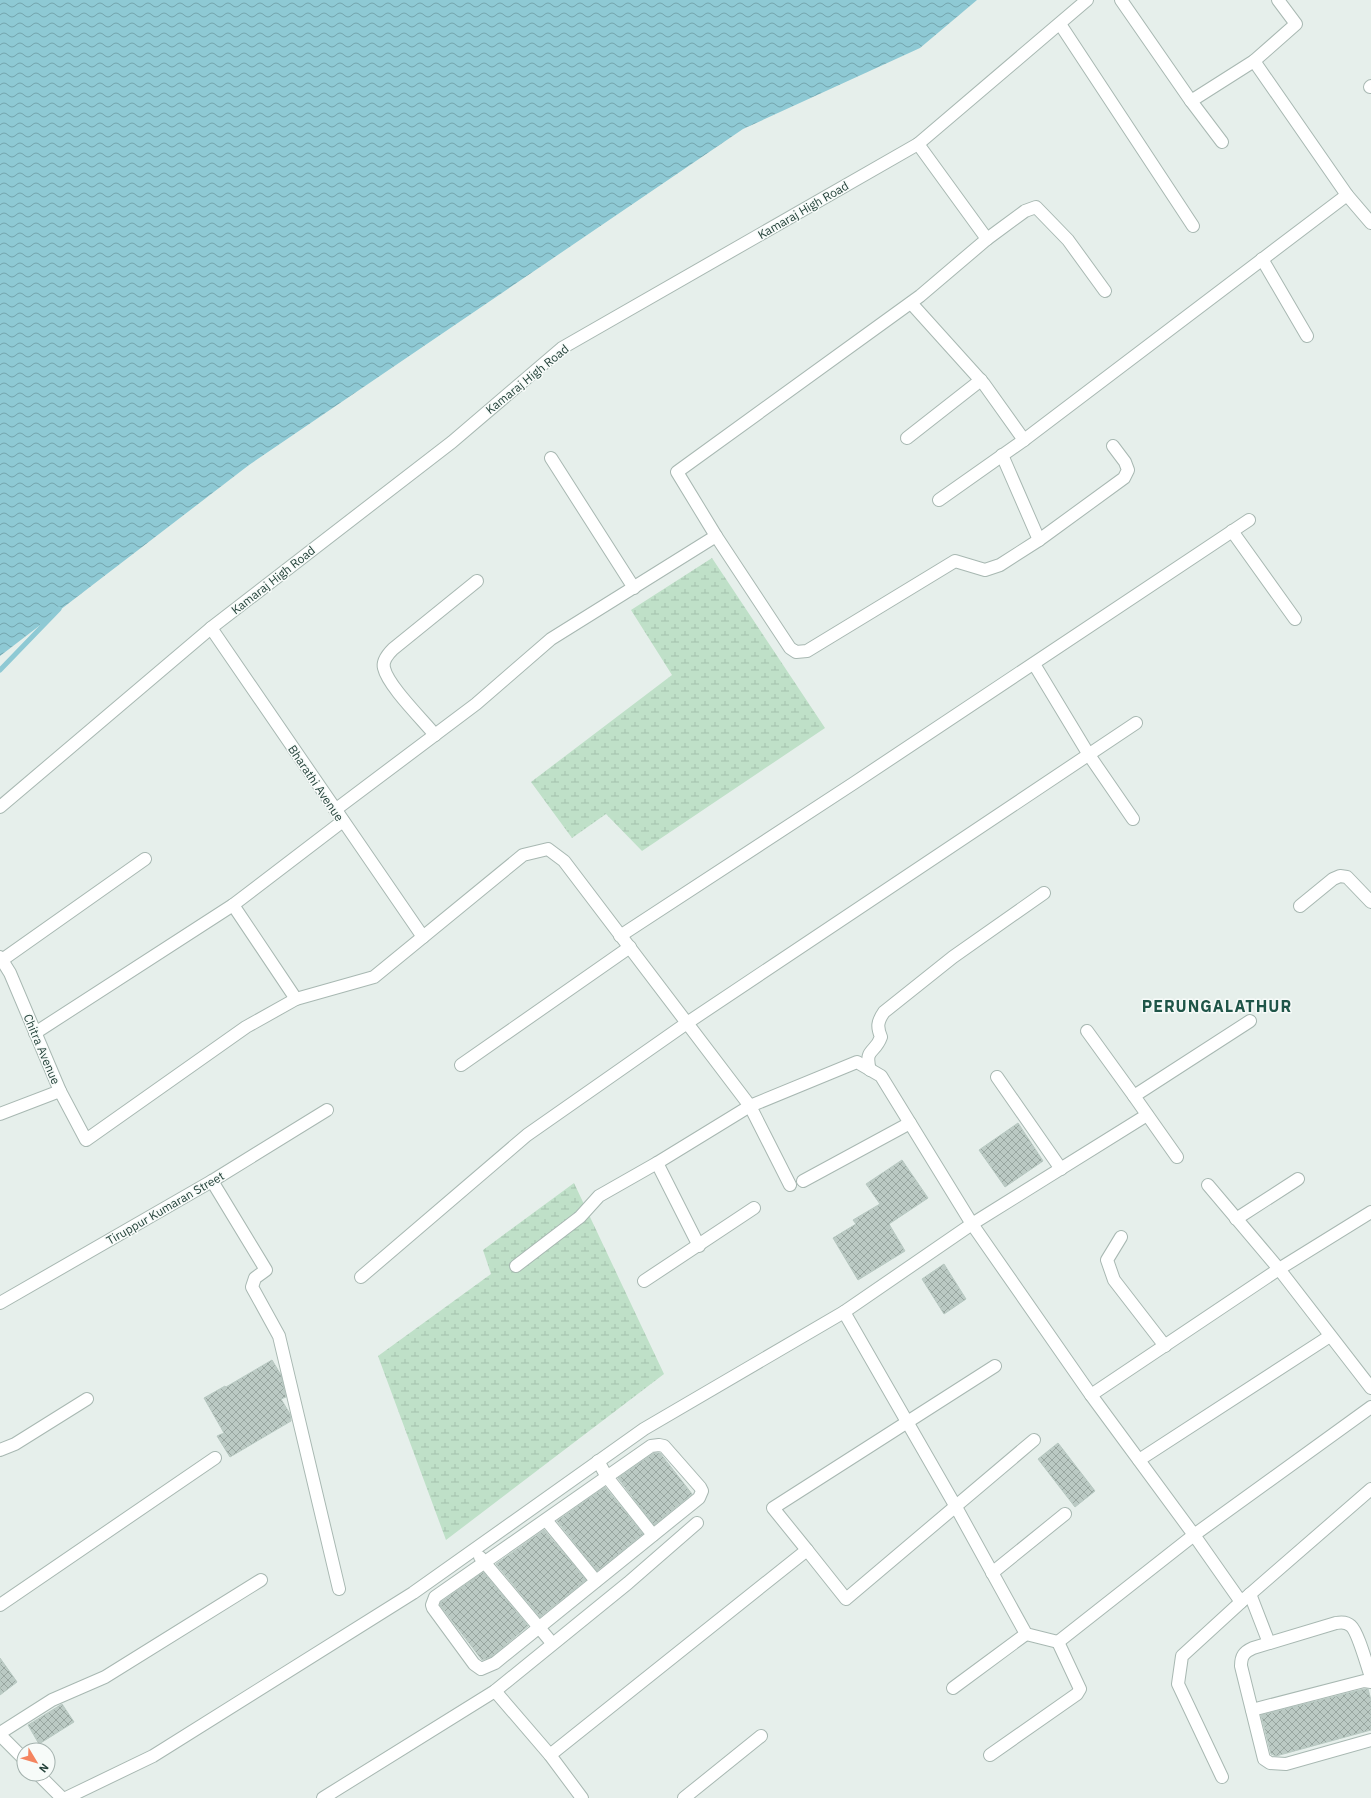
<svg xmlns="http://www.w3.org/2000/svg" width="1371" height="1798" font-family="'IBM Plex Sans',sans-serif">
<style>
.wetland{fill:url(#wetland-marsh)}
.water{fill:url(#water-waves)}
.lines{fill:none;stroke-linecap:round;stroke-linejoin:round}
.stream{stroke:#8ec9d4;stroke-width:5}
.building{fill:url(#building-cross-hatch);stroke:#b8c9c2}
.minor-casing{stroke:#a8b8b2;stroke-width:14}
.minor{stroke:#fff;stroke-width:12}
.labels{text-anchor:middle;dominant-baseline:central;stroke-width:3;stroke-linejoin:round;paint-order:stroke}
.street-label{font-size:12px;fill:#24423a;stroke:#f7fbf9}
.district-label{font-size:16px;font-weight:bold;letter-spacing:1px;fill:#1f5548;stroke:#f7fbf9}
</style>
<defs>
<pattern id="wetland-marsh" width="20" height="14" patternUnits="userSpaceOnUse"><rect width="20" height="14" fill="#bfe0c8"/><path d="M1 5h8M5 5V1M11 12h8M15 12V8" fill="none" stroke="#a4c1ad"/></pattern>
<pattern id="water-waves" width="16" height="10" patternUnits="userSpaceOnUse"><rect width="16" height="10" fill="#8ec9d4"/><path d="M0 5q4-4 8 0t8 0" fill="none" stroke="#74a5ad"/></pattern>
<pattern id="building-cross-hatch" width="8" height="8" patternUnits="userSpaceOnUse"><rect width="8" height="8" fill="#bbcac4"/><path d="M0 0l8 8M0 8l8-8" fill="none" stroke="#98a6a0"/></pattern>
</defs>
<rect width="100%" height="100%" fill="#e6efeb"/>
<g class="wetland">
<polygon points="712,558 825,728 642,851 606,814 572,838 531,782 672,675 631,610"/>
<polygon points="574,1183 664,1374 446,1540 378,1356 491,1274 483,1250"/>
</g>
<polygon class="water" points="0,0 977,0 920,48 743,129 249,465 0,656"/>
<g class="lines">
<polyline class="stream" points="0,670 59,609"/>
</g>
<g class="building">
<polygon points="1018,1123 1043,1161 1005,1187 979,1150"/>
<polygon points="902,1160 928,1198 889,1224 905,1251 858,1280 833,1238 856,1224 853,1220 880,1204 866,1184"/>
<polygon points="944,1264 966,1299 944,1314 922,1279"/>
<polygon points="272,1360 281,1375 286,1397 281,1399 290,1414 291,1421 230,1457 217,1436 224,1433 204,1398 225,1386 226,1387"/>
<polygon points="1058,1443 1095,1491 1075,1507 1038,1459"/>
<polygon points="654,1453 660,1453 692,1494 654,1525 618,1478"/>
<polygon points="605,1487 643,1534 597,1571 557,1521"/>
<polygon points="544,1530 586,1580 540,1617 496,1564"/>
<polygon points="483,1572 528,1626 491,1657 482,1660 440,1605 441,1602"/>
<polygon points="0,1658 17,1682 0,1695"/>
<polygon points="1364,1689 1368,1689 1371,1700 1371,1730 1276,1756 1271,1754 1261,1715"/>
<polygon points="62,1704 74,1722 39,1744 28,1725"/>
</g>
<g class="lines">
<defs>
<g id="minor">
<polyline points="1121,0 1191,101 1222,142"/>
<polyline points="1060,24 1193,226"/>
<polyline points="1254,61 1347,195 1371,223"/>
<polyline points="1370,87 1371,86"/>
<polyline points="1191,101 1254,61 1296,24 1278,0"/>
<polyline points="987,239 1025,211 1036,207 1068,240 1105,291"/>
<polyline points="1262,259 1307,336"/>
<polyline points="911,303 984,384 1024,440"/>
<polyline points="907,438 981,380"/>
<polyline points="1002,455 1039,540"/>
<polyline points="551,458 634,588"/>
<polyline points="939,500 1024,440 1347,195"/>
<polyline points="1232,531 1295,619"/>
<polyline points="716,536 790,648 796,652 807,651 955,561 985,570 1000,565 1039,540 1124,478 1128,470 1125,462 1113,446"/>
<polyline points="211,628 423,937"/>
<polyline points="1034,664 1089,755 1133,819"/>
<path d="M435,735C423,720 388,686 384,668C382,661 388,654 393,649L477,581"/>
<polyline points="0,807 211,628 452,442 562,348 918,144 1087,0"/>
<polyline points="335,810 476,704 551,639 716,536 677,472 920,296 987,239 918,144"/>
<polyline points="233,905 296,999"/>
<polyline points="1300,906 1333,879 1340,876 1347,877 1371,902"/>
<polyline points="620,936 854,783 1249,520"/>
<polyline points="0,957 10,973 60,1091 86,1140 246,1027 296,999 374,977 523,855 548,849 564,861 750,1106 657,1163 599,1196 580,1217 516,1266"/>
<polyline points="2,960 145,859"/>
<polyline points="1087,1031 1134,1096"/>
<polyline points="35,1033 233,905 343,821"/>
<polyline points="461,1065 630,947"/>
<path d="M870,1070C864,1048 875,1054 881,1037C877,1027 877,1022 884,1012L953,957L1044,893"/>
<polyline points="997,1077 1061,1169"/>
<polyline points="0,1114 60,1091"/>
<polyline points="1177,1157 1134,1096 1250,1021"/>
<polyline points="657,1163 699,1246"/>
<polyline points="212,1181 266,1270 255,1278 252,1287 279,1336 339,1589"/>
<polyline points="803,1181 910,1123"/>
<polyline points="790,1185 750,1106 857,1062 881,1076 972,1224 1091,1395 1194,1535 1371,1407"/>
<polyline points="1208,1185 1279,1269 1371,1388"/>
<polyline points="1236,1219 1298,1179"/>
<polyline points="1121,1237 1107,1260 1114,1280 1165,1346"/>
<polyline points="361,1277 527,1135 687,1023 1136,723"/>
<polyline points="644,1281 754,1208"/>
<polyline points="0,1303 212,1181 327,1110"/>
<polyline points="844,1312 956,1507 1026,1634 1058,1642"/>
<polyline points="1091,1395 1279,1269 1371,1212"/>
<polygon points="659,1445 664,1446 700,1487 702,1491 699,1498 495,1663 481,1669 474,1664 433,1608 432,1605 435,1597 651,1446"/>
<polyline points="0,1450 15,1444 87,1399"/>
<polyline points="1139,1460 1330,1336"/>
<polyline points="598,1461 607,1477 653,1535"/>
<polyline points="546,1520 596,1581"/>
<polyline points="807,1550 773,1508 995,1366"/>
<polyline points="480,1557 552,1643"/>
<polyline points="992,1573 1065,1514"/>
<polyline points="1250,1594 1269,1643"/>
<polyline points="0,1605 215,1458"/>
<polyline points="1058,1642 1194,1535 1241,1602"/>
<path d="M1371,1677C1367,1666 1358,1632 1351,1626C1347,1622 1341,1622 1336,1623L1253,1648C1244,1652 1241,1656 1241,1666L1264,1759L1270,1763L1286,1764L1371,1740"/>
<polyline points="953,1688 1026,1634"/>
<polyline points="495,1691 550,1755 582,1798"/>
<polyline points="1252,1710 1364,1681 1371,1682"/>
<polyline points="0,1733 52,1700 105,1677 261,1580"/>
<polyline points="0,1735 24,1759"/>
<polyline points="550,1755 807,1550 846,1599 1034,1440"/>
<polyline points="990,1755 1077,1694 1080,1689 1058,1642"/>
<polyline points="38,1774 62,1798"/>
<polyline points="1222,1777 1178,1684 1182,1656 1241,1602 1371,1489"/>
<polyline points="66,1798 153,1756 413,1593 644,1429 844,1312 972,1224 1147,1115"/>
<polyline points="323,1798 495,1691 628,1583 697,1523"/>
<polyline points="684,1798 761,1736"/>
</g>
</defs>
<use href="#minor" class="minor-casing"/>
<use href="#minor" class="minor"/>
</g>
<g class="labels">
<g class="street-label">
<text transform="translate(803 210) rotate(-30)">Kamaraj High Road</text>
<text transform="translate(527 379) rotate(-39)">Kamaraj High Road</text>
<text transform="translate(273 580) rotate(-38)">Kamaraj High Road</text>
<text transform="translate(316 783) rotate(56)">Bharathi Avenue</text>
<text transform="translate(42 1049) rotate(67)">Chitra Avenue</text>
<text transform="translate(165 1208) rotate(-30)">Tiruppur Kumaran Street</text>
</g>
<g class="district-label">
<text x="1217" y="1006">PERUNGALATHUR</text>
</g>
</g>
<g transform="translate(36 1762) rotate(128)"><circle r="19" fill="#f7fbf9" stroke="#a3b1ad"/>
<path d="M0-3L7 15L0 10L-7 15Z" fill="#f4845f"/>
<text y="-6" font-size="11" font-weight="bold" text-anchor="middle" fill="#24423a">N</text>
</g>
</svg>
